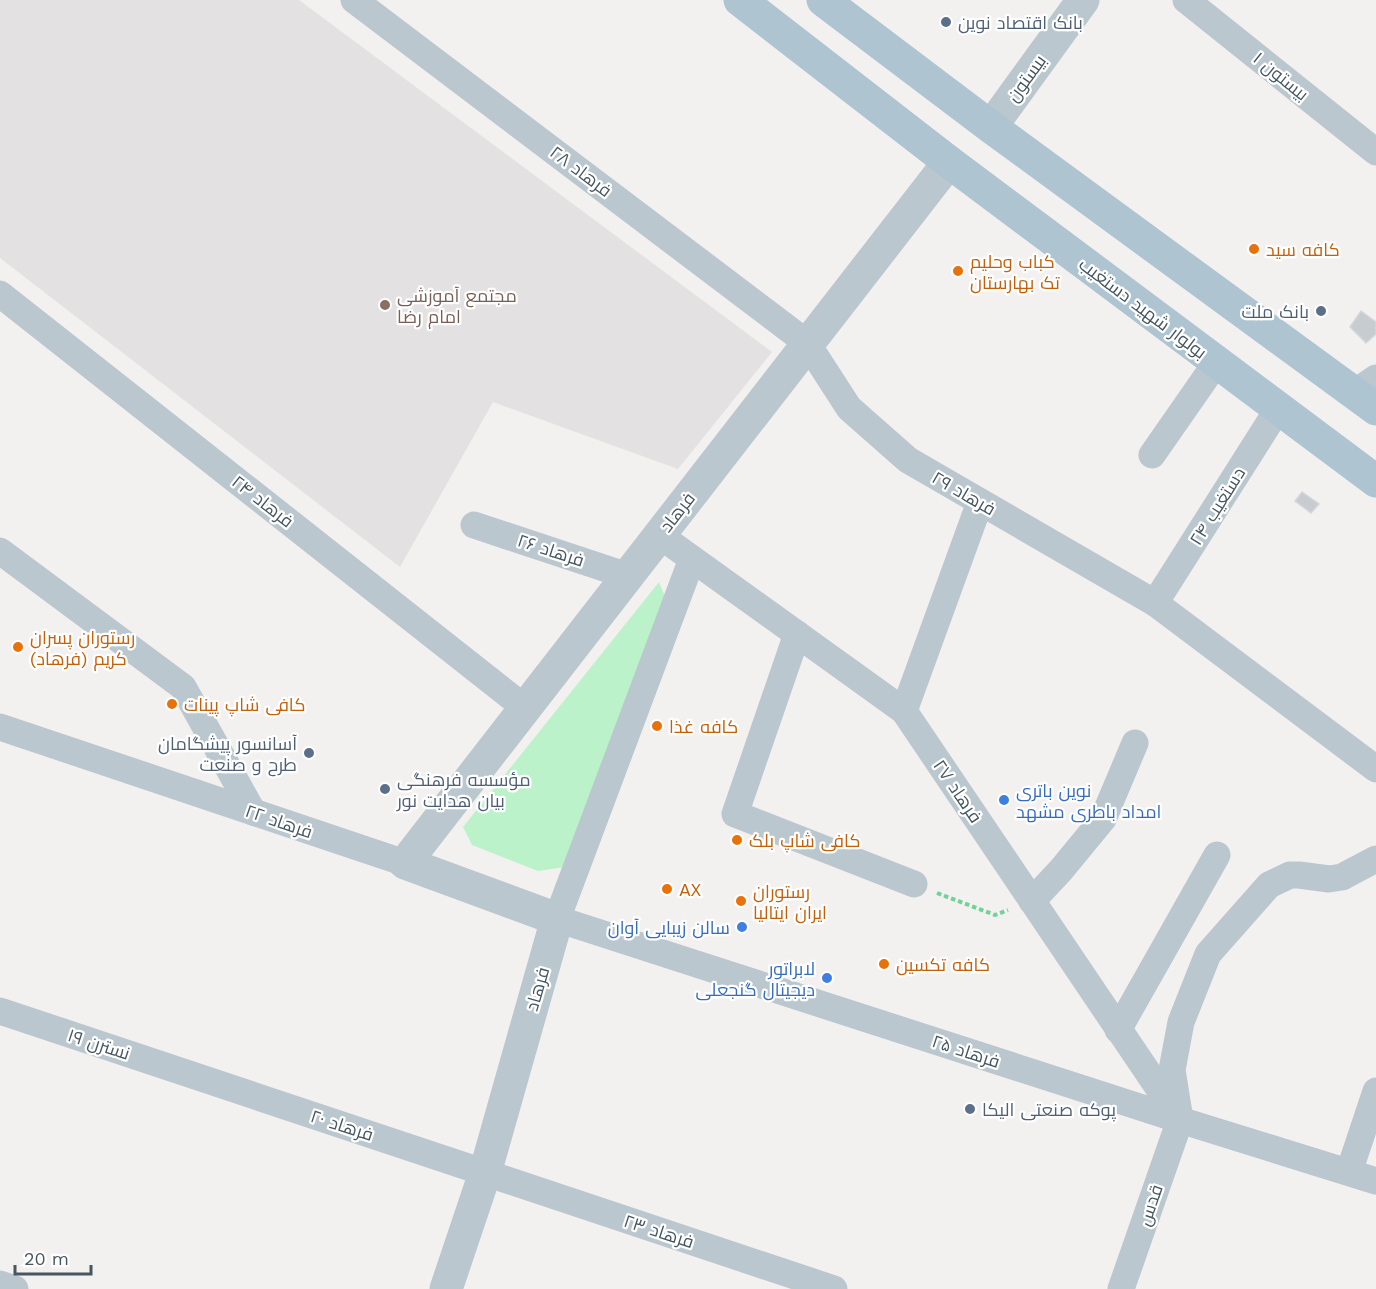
<svg xmlns="http://www.w3.org/2000/svg" width="1376" height="1289" font-family="'Work Sans',Cairo,sans-serif">
<style>
.education{fill:#e4e1e2}
.green{fill:#bcf2c9}
.building{fill:#c7ccd0;stroke:#d4d7dc;stroke-width:1.5}
.lines{fill:none;stroke-linecap:round;stroke-linejoin:round}
.path{stroke:#72d295;stroke-width:4;stroke-dasharray:4.5 3;stroke-linecap:butt}
.minor{stroke:#bbc7ce;stroke-width:27}
.tertiary{stroke:#bbc7ce;stroke-width:33}
.primary{stroke:#aec4d0;stroke-width:33}
.service-dot{fill:#5c6f8a;stroke:#fff;stroke-width:2}
.food-dot{fill:#e8710a;stroke:#fff;stroke-width:2}
.education-dot{fill:#8d6e63;stroke:#fff;stroke-width:2}
.shop-dot{fill:#3f7fe0;stroke:#fff;stroke-width:2}
.labels{text-anchor:middle;dominant-baseline:central;stroke-width:4.5;stroke-linejoin:round;paint-order:stroke}
.service-label{font-size:18px;fill:#4e5e75;stroke:#fff;text-anchor:start}
.street-label{font-size:18px;fill:#47575f;stroke:#fff}
.food-label{font-size:18px;fill:#c56008;stroke:#fff;text-anchor:start}
.education-label{font-size:18px;fill:#785e54;stroke:#fff;text-anchor:start}
.shop-label{font-size:18px;fill:#366cbe;stroke:#fff;text-anchor:end}
</style>
<rect width="100%" height="100%" fill="#f3f0f0"/>
<polygon class="education" points="0,0 299,0 772,352 678,469 493,402 400,567 0,258"/>
<polygon class="green" points="659,582 668,604 565,867 538,871 472,845 463,827"/>
<g class="building">
<polygon points="1361,311 1376,322 1376,334 1366,343 1350,327"/>
<polygon points="1302,492 1319,504 1311,513 1295,501"/>
</g>
<g class="lines">
<polyline class="path" points="937,893 995,915 1008,910"/>
<g class="minor">
<polyline points="354,0 807,343 849,408 908,460 1155,603 1376,769"/>
<polyline points="1186,0 1376,152"/>
<polyline points="0,294 525,708"/>
<polyline points="1354,393 1376,378"/>
<polyline points="1152,455 1216,363"/>
<polyline points="474,525 628,576"/>
<polyline points="659,535 904,711 1180,1120"/>
<polyline points="0,551 183,687 253,812"/>
<polyline points="692,559 557,919 1180,1120 1376,1181"/>
<polyline points="1155,603 1278,409"/>
<polyline points="797,634 735,814 914,884"/>
<polyline points="904,711 980,502"/>
<polyline points="0,727 405,863"/>
<polyline points="1032,901 1061,870 1103,819 1135,743"/>
<polyline points="0,1011 834,1289"/>
<polyline points="1118,1030 1217,855"/>
<polyline points="1349,1172 1376,1091"/>
<polyline points="0,1284 15,1289"/>
<polyline points="1121,1289 1180,1120 1172,1070 1181,1022 1208,954 1269,885 1290,875 1299,875 1329,879 1342,877 1376,859"/>
</g>
<g class="tertiary">
<polyline points="991,127 1083,0"/>
<polyline points="446,1289 485,1173 557,919 405,863 949,162"/>
</g>
<g class="primary">
<polyline points="740,0 949,162 1376,481"/>
<polyline points="823,0 991,127 1376,409"/>
</g>
</g>
<g class="service-dot">
<circle cx="946" cy="22" r="6"/>
<circle cx="1321" cy="311" r="6"/>
<circle cx="309" cy="753" r="6"/>
<circle cx="385" cy="789" r="6"/>
<circle cx="970" cy="1109" r="6"/>
</g>
<g class="food-dot">
<circle cx="1254" cy="249" r="6"/>
<circle cx="958" cy="271" r="6"/>
<circle cx="18" cy="647" r="6"/>
<circle cx="172" cy="704" r="6"/>
<circle cx="657" cy="726" r="6"/>
<circle cx="737" cy="840" r="6"/>
<circle cx="667" cy="889" r="6"/>
<circle cx="741" cy="901" r="6"/>
<circle cx="884" cy="964" r="6"/>
</g>
<circle class="education-dot" cx="385" cy="305" r="6"/>
<g class="shop-dot">
<circle cx="1004" cy="800" r="6"/>
<circle cx="742" cy="927" r="6"/>
<circle cx="827" cy="978" r="6"/>
</g>
<g class="labels">
<g class="service-label">
<text x="958" y="22">بانک اقتصاد نوین</text>
<text x="1309" y="311" text-anchor="end">بانک ملت</text>
<text x="297" y="743" text-anchor="end">آسانسور پیشگامان<tspan x="297" dy="21">طرح و صنعت</tspan></text>
<text x="397" y="779">مؤسسه فرهنگی<tspan x="397" dy="21">بیان هدایت نور</tspan></text>
<text x="982" y="1109">پوکه صنعتی الیکا</text>
</g>
<g class="street-label">
<text transform="translate(1281 76) rotate(39)">بیستون ۱</text>
<text transform="translate(1026 78) rotate(-54)">بیستون</text>
<text transform="translate(581 171) rotate(37)">فرهاد ۲۸</text>
<text transform="translate(1143 308) rotate(37)">بولوار شهید دستغیب</text>
<text transform="translate(964 493) rotate(30)">فرهاد ۲۹</text>
<text transform="translate(263 501) rotate(38)">فرهاد ۲۴</text>
<text transform="translate(1217 506) rotate(-58)">دستغیب ۲۴</text>
<text transform="translate(677 512) rotate(-52)">فرهاد</text>
<text transform="translate(551 550) rotate(18)">فرهاد ۲۶</text>
<text transform="translate(958 791) rotate(56)">فرهاد ۲۷</text>
<text transform="translate(279 821) rotate(19)">فرهاد ۲۲</text>
<text transform="translate(537 989) rotate(-74)">فرهاد</text>
<text transform="translate(99 1044) rotate(18)">نسترن ۱۹</text>
<text transform="translate(966 1051) rotate(18)">فرهاد ۲۵</text>
<text transform="translate(342 1125) rotate(18)">فرهاد ۲۰</text>
<text transform="translate(1150 1205) rotate(-71)">قدس</text>
<text transform="translate(659 1231) rotate(18)">فرهاد ۲۳</text>
</g>
<g class="food-label">
<text x="1266" y="249">کافه سید</text>
<text x="970" y="261">کباب وحلیم<tspan x="970" dy="21">تک بهارستان</tspan></text>
<text x="30" y="637">رستوران پسران<tspan x="30" dy="21">کریم (فرهاد)</tspan></text>
<text x="184" y="704">کافی شاپ پینات</text>
<text x="669" y="726">کافه غذا</text>
<text x="749" y="840">کافی شاپ بلک</text>
<text x="679" y="889">AX</text>
<text x="753" y="891">رستوران<tspan x="753" dy="21">ایران ایتالیا</tspan></text>
<text x="896" y="964">کافه تکسین</text>
</g>
<g class="education-label">
<text x="397" y="295">مجتمع آموزشی<tspan x="397" dy="21">امام رضا</tspan></text>
</g>
<g class="shop-label">
<text x="1016" y="790" text-anchor="start">نوین باتری<tspan x="1016" dy="21">امداد باطری مشهد</tspan></text>
<text x="730" y="927">سالن زیبایی آوان</text>
<text x="815" y="968">لابراتور<tspan x="815" dy="21">دیجیتال گنجعلی</tspan></text>
</g>
</g>
<path d="M15 1265v9h76v-9" fill="none" stroke="#47575f" stroke-width="3"/>
<text x="24" y="1265" font-size="18" fill="#47575f" stroke="#ffffff" stroke-width="4.5" paint-order="stroke">20 m</text>
</svg>
